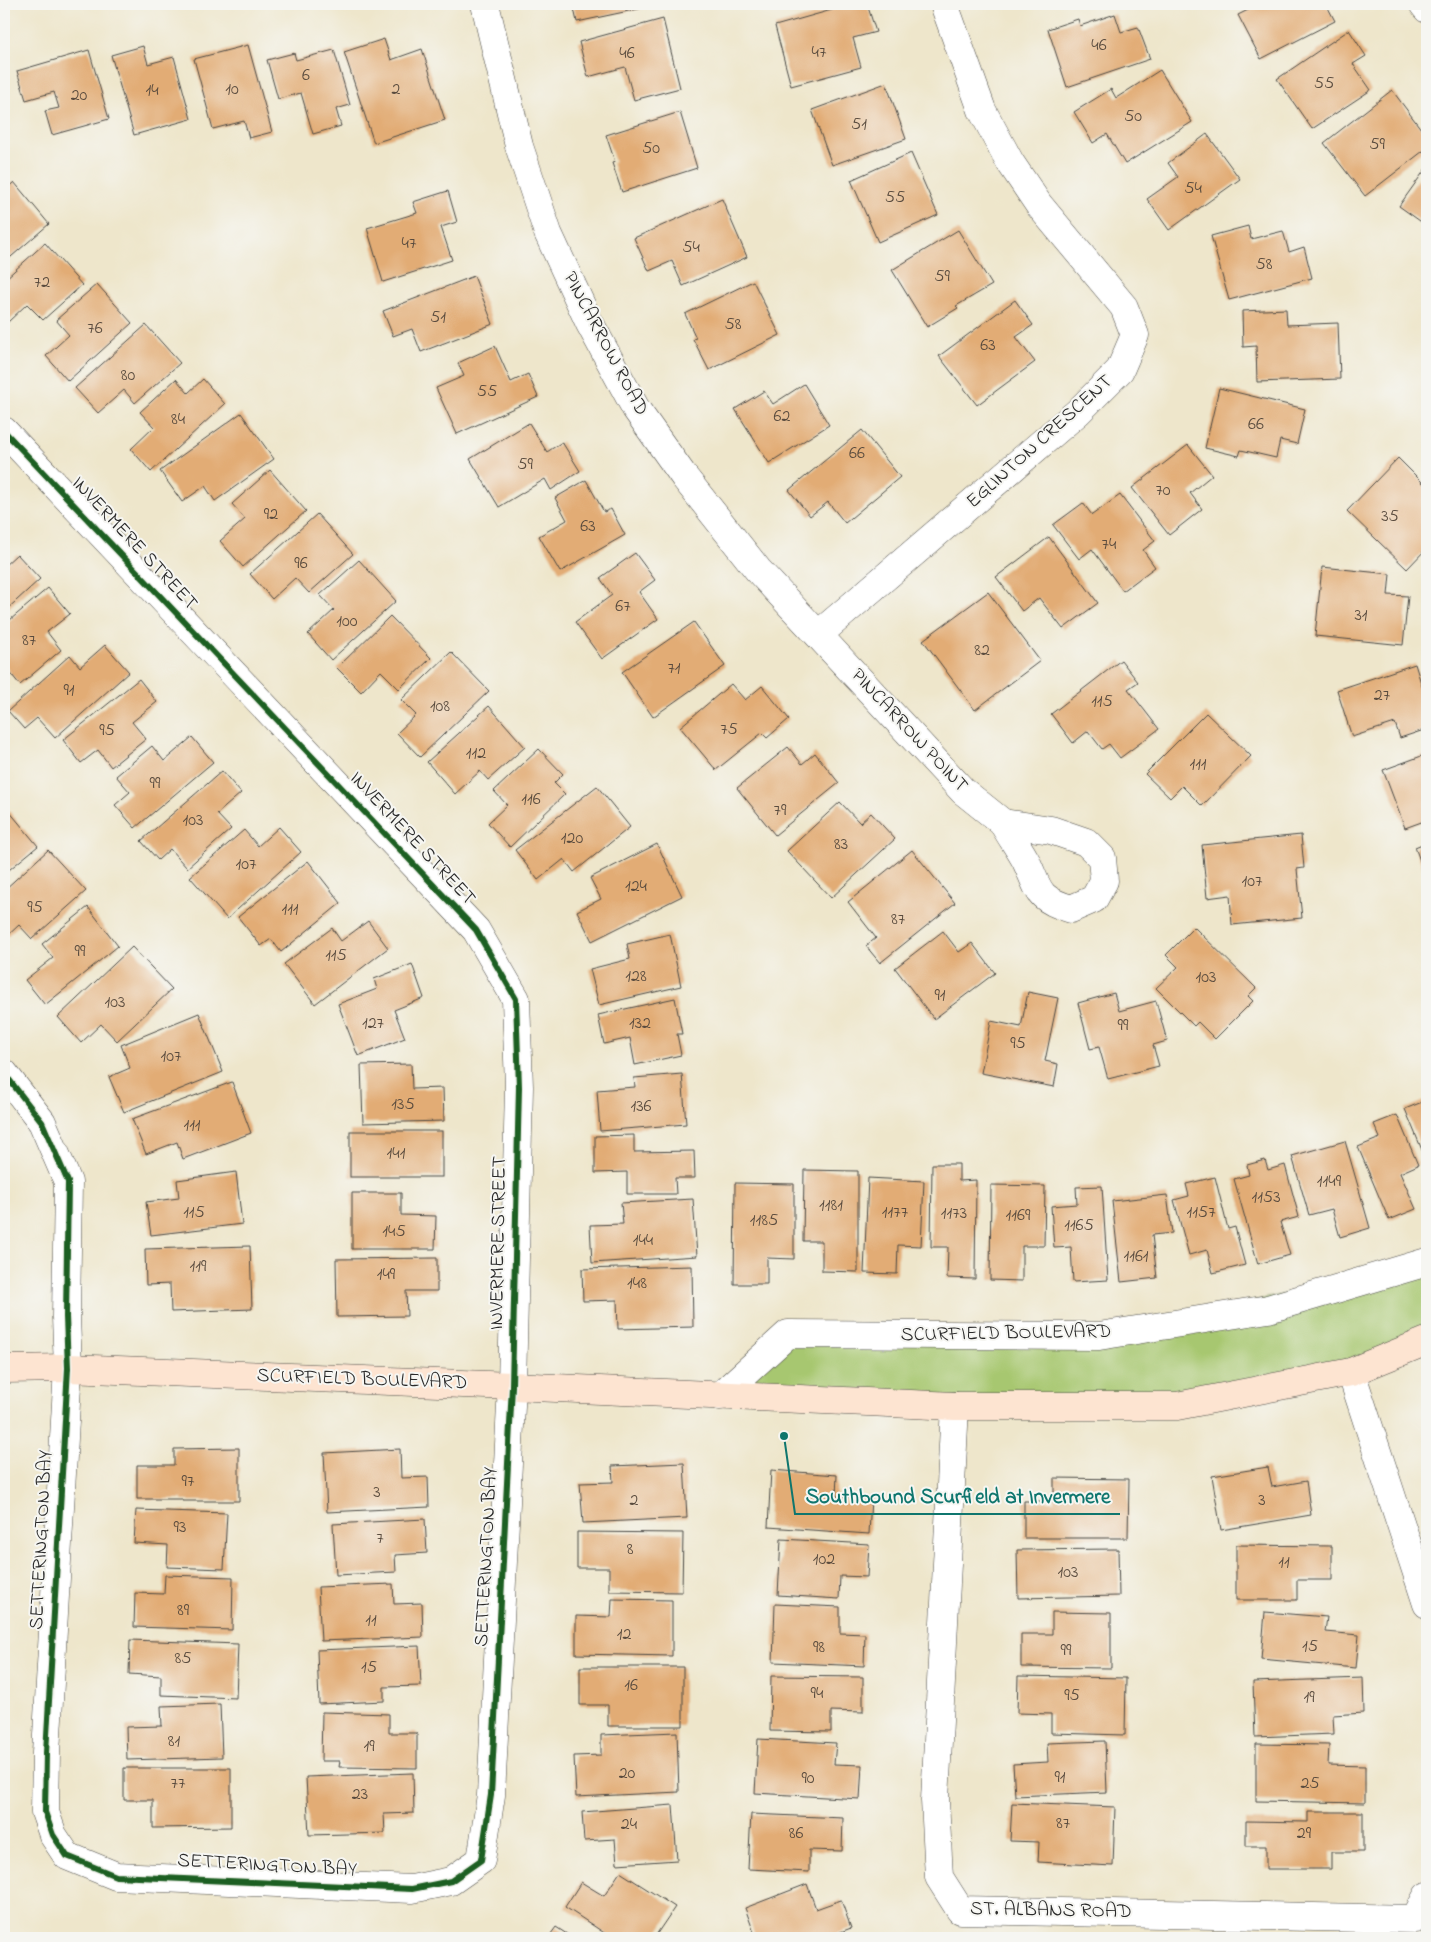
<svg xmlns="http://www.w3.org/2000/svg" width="1431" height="1942" font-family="'Indie Flower',sans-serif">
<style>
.green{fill:#a7c76f;stroke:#69794d}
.building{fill:#e2ac75}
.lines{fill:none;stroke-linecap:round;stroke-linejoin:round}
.street-casing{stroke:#484743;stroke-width:29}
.secondary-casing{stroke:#484743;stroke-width:29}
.street{stroke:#fff;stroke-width:28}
.secondary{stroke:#fde4d1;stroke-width:28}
.cycleway-casing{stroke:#f6f6f2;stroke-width:9}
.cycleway{stroke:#1b5e20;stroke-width:6}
.labels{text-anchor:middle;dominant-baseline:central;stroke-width:4;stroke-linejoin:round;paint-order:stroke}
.number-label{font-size:18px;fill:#594b3e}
.street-label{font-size:20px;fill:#2b2b2b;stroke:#f6f6f2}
.leader{fill:none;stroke:#0f766e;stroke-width:2}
.callout-dot{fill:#0f766e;stroke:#f6f6f2;stroke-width:2}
.callout-label{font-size:21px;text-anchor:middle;font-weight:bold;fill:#0f766e;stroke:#f6f6f2;stroke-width:4;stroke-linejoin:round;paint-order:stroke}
</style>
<rect width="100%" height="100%" fill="#f6f6f2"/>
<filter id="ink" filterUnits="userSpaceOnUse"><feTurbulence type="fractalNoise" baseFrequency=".02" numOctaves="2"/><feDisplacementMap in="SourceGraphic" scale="10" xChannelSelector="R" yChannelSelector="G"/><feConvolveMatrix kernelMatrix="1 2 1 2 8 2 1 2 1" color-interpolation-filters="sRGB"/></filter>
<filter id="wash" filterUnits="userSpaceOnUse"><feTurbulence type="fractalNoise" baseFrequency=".0096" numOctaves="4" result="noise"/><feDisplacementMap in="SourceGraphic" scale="20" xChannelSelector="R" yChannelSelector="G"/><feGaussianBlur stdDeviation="1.12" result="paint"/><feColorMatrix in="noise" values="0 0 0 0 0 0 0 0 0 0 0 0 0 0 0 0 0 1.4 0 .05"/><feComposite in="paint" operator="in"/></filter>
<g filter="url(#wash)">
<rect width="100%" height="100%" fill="#eee6cb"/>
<polygon class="green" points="1427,1262 1427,1341 1177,1406 720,1396 788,1334 1099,1336"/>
<g id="blocks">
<g class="building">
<polygon points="573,4 657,4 657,5 577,22"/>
<polygon points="853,4 867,4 876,32 853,38 861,67 791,86 775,26"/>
<polygon points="1260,4 1326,4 1335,21 1261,59 1238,15"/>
<polygon points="1115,14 1121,32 1138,27 1150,59 1067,87 1048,29 1078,19 1080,26"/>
<polygon points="663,19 680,88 634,100 625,67 588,77 579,42"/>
<polygon points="1349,30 1366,56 1353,64 1371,90 1312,129 1277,79"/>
<polygon points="384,39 391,60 422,49 445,120 374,143 344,52"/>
<polygon points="248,45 272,132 249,138 244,121 213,129 194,59"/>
<polygon points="143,46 148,64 174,57 191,119 134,135 111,55"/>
<polygon points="89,50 109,119 52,135 45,111 59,108 54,92 26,100 17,71"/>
<polygon points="334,50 350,105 336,109 341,126 313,134 301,93 278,99 267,60 294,53 296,60"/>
<polygon points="1160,70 1192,122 1125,164 1107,134 1093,143 1074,112 1111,89 1116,98"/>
<polygon points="886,83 906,139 832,165 812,110"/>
<polygon points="1392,90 1427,137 1427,148 1365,196 1324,143"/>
<polygon points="680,112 697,168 622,192 612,163 615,162 606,135"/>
<polygon points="1207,134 1240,179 1169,230 1147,199 1178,177 1168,163"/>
<polygon points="911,153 938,215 878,242 851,180"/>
<polygon points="1427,167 1427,226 1399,206"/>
<polygon points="14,182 49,224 4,263 4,191"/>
<polygon points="448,191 457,222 441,227 452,260 383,282 367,228 417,213 413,202"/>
<polygon points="722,199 747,257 683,286 672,261 649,271 634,238"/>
<polygon points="1248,226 1251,239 1283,231 1289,252 1304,247 1312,278 1229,300 1211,236"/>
<polygon points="958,230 992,285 956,306 958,308 927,327 892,270"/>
<polygon points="45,243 82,285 43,320 27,304 8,322 4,318 4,280"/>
<polygon points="474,276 493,324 421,352 412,329 393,336 383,311"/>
<polygon points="753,281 780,335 709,370 693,339 696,338 685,314"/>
<polygon points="97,284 132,323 68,381 46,356 69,335 56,320"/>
<polygon points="1015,300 1033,325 1016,337 1035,362 977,405 939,356"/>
<polygon points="1286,309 1287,325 1338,323 1340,379 1257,382 1256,346 1243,347 1242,311"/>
<polygon points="146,325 180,363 135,403 124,390 98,413 75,388"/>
<polygon points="495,346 511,382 528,374 538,397 457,434 436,388 464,376 458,363"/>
<polygon points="176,379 188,393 203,379 225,404 151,472 131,449 154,427 140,412"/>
<polygon points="804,384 829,425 769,463 735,409 764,391 773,404"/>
<polygon points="1219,388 1305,409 1297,444 1280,440 1276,458 1241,450 1239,456 1205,448"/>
<polygon points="241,413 274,459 215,501 205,486 182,502 160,471"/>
<polygon points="529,423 547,452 562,442 580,471 551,490 545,479 499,507 470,459"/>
<polygon points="862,430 900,477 845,523 828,502 810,516 789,490"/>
<polygon points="1188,445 1212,475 1190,493 1202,509 1169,535 1132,488"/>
<polygon points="1398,458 1427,487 1427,523 1422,528 1427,533 1427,548 1407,569 1347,511"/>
<polygon points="270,470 306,511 243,567 220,541 245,519 232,504"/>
<polygon points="586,480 604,512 611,509 625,535 560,572 539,536 567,520 555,498"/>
<polygon points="1120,495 1155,541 1143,550 1155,567 1123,591 1092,549 1079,559 1053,525 1083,503 1092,515"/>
<polygon points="317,514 353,554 309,593 295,578 272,599 250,574"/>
<polygon points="1049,537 1098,603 1063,629 1039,598 1022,611 996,577"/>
<polygon points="635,553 655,580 639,592 658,619 602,659 575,622 612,595 600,578"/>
<polygon points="17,554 40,579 4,612 4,566"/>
<polygon points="359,560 396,601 331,660 308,634 334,610 320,595"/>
<polygon points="1322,567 1390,574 1388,595 1408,596 1403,645 1315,636"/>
<polygon points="48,588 70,614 47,632 61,650 20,685 4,665 4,625"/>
<polygon points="988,592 1040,661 975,710 923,640"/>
<polygon points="390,616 431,658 399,689 381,671 361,692 337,668"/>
<polygon points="694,622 725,666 653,717 622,672"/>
<polygon points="105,645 129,672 55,738 37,718 24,729 8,711 70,655 80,667"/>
<polygon points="451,652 489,691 420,757 397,733 416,715 401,700"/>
<polygon points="1121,660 1138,682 1128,689 1159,729 1120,758 1109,744 1102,749 1088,731 1073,743 1051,714"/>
<polygon points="1415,664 1427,702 1427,729 1400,738 1395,723 1352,737 1337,690"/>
<polygon points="139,679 157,702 132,722 146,739 111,767 98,750 81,763 63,740"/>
<polygon points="731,684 745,700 762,686 789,719 767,738 762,733 716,770 680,727"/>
<polygon points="489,706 525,747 488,780 480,771 455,794 427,762"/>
<polygon points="1206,713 1251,756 1202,806 1182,786 1170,798 1145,774"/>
<polygon points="192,737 213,762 135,828 115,805 130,792 116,776 152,746 164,761"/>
<polygon points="788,747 802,764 815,753 839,783 775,835 737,788"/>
<polygon points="539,749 563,774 554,783 565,794 510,847 488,823 507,805 494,791"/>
<polygon points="1427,754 1427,820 1405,828 1383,770"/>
<polygon points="222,771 241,793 217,814 231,829 187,868 170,849 158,860 141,841"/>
<polygon points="597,786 630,827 574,872 564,859 538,880 515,850"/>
<polygon points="840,802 860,823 871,813 895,839 831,898 787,851"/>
<polygon points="4,805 38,846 4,874"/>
<polygon points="279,827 301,852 227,919 190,877 244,830 258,846"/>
<polygon points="1301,835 1304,868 1297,869 1302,918 1232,925 1230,895 1207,898 1202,845"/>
<polygon points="1427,842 1427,880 1415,847"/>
<polygon points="657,844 682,896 592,941 577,911 601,899 590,878"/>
<polygon points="48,850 86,891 32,939 19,925 4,939 4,890"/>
<polygon points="912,850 955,903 880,963 866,946 876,938 848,902"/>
<polygon points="308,861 341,903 281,952 271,939 261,946 238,917"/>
<polygon points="88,907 118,946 45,1005 25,980 53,958 42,944"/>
<polygon points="368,921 388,948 315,1004 284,964 332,928 341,941"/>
<polygon points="1194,927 1256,988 1248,996 1253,1001 1215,1039 1198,1022 1194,1026 1156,988 1178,967 1166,955"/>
<polygon points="943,931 959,952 972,943 995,973 934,1019 895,968"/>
<polygon points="670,934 681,986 599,1005 590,969 630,959 627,944"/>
<polygon points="132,947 172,989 117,1041 101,1024 81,1043 58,1017"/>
<polygon points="412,964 424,998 394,1010 405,1038 358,1056 338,1004 377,989 374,979"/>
<polygon points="1028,992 1058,998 1045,1061 1058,1064 1054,1087 981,1073 991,1021 1021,1027"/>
<polygon points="1114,993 1119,1011 1156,1001 1167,1041 1153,1045 1159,1066 1108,1079 1099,1047 1090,1049 1078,1003"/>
<polygon points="675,998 682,1034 677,1034 681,1055 635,1065 630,1038 604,1044 598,1015"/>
<polygon points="199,1013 223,1072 124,1112 109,1077 130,1068 121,1045"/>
<polygon points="411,1064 412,1089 443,1088 444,1121 363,1123 361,1065"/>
<polygon points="682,1074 686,1124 600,1131 597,1090 635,1087 634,1078"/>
<polygon points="232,1082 251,1133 183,1159 177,1142 146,1154 132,1119"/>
<polygon points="1427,1100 1427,1162 1405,1109"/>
<polygon points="1397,1115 1418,1165 1400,1173 1416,1209 1389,1220 1358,1147 1380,1138 1374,1124"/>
<rect x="350" y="1131" width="92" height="46"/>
<polygon points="634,1135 634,1152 694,1151 695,1178 675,1178 676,1194 627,1194 627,1172 595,1173 595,1136"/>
<polygon points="1345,1141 1370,1228 1340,1237 1332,1209 1309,1215 1292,1156"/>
<polygon points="1265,1160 1268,1170 1285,1165 1299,1217 1280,1222 1290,1255 1258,1264 1234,1179 1249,1175 1247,1165"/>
<polygon points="932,1164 959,1164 959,1181 976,1180 975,1279 947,1278 948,1247 931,1247"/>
<polygon points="804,1170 858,1171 858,1272 822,1271 822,1241 803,1241"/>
<polygon points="236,1172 242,1224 151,1235 146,1202 179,1198 177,1180"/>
<polygon points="1215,1177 1228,1229 1235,1227 1245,1265 1213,1273 1207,1250 1189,1255 1174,1200 1189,1196 1186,1184"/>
<polygon points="868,1178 924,1181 921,1246 898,1245 897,1274 864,1273"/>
<polygon points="735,1183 794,1184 794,1259 767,1258 767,1284 734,1284"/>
<polygon points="991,1185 1045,1186 1044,1246 1022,1246 1022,1281 990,1280"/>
<polygon points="1102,1186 1108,1280 1073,1282 1071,1247 1054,1248 1051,1206 1077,1204 1076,1187"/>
<polygon points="352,1193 401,1193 401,1215 436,1216 435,1249 352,1249"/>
<polygon points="1167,1195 1172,1233 1152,1235 1157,1278 1121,1282 1112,1201"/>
<polygon points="693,1199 697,1256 592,1263 590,1225 623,1224 621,1203"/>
<polygon points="250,1246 252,1309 171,1312 170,1284 146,1285 145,1249"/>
<polygon points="437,1258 437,1291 406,1291 407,1316 337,1317 336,1259"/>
<polygon points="692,1266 693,1327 618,1329 617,1300 583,1301 582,1269"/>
<polygon points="239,1448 239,1501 182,1501 182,1499 137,1499 137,1465 174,1465 174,1449"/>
<polygon points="400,1449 401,1478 428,1477 429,1507 327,1512 324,1453"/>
<polygon points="684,1463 687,1518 583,1523 580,1483 613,1482 612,1466"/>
<polygon points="1268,1467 1272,1487 1306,1481 1311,1515 1221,1530 1212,1476"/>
<polygon points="771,1470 837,1475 836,1496 871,1498 869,1534 768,1527"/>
<polygon points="1054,1478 1129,1479 1128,1538 1024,1538 1024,1501 1054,1501"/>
<polygon points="136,1510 227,1513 224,1569 167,1567 168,1545 134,1543"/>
<polygon points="425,1519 427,1553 395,1555 396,1572 336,1575 333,1524"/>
<polygon points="577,1532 683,1533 682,1592 609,1591 609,1568 577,1568"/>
<polygon points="781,1539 869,1544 867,1577 840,1576 839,1599 778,1595"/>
<polygon points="1236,1545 1332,1546 1332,1580 1297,1580 1297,1600 1236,1600"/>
<polygon points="1118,1549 1119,1596 1018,1598 1017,1550"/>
<polygon points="165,1575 233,1577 232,1630 134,1627 135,1593 164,1594"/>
<polygon points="393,1584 394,1604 422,1603 423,1637 321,1641 318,1587"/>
<polygon points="612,1599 672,1600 672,1656 576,1654 576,1616 611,1617"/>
<polygon points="775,1604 840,1607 840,1633 865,1634 864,1666 773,1662"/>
<polygon points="1052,1612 1111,1613 1111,1668 1021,1667 1021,1634 1052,1634"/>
<polygon points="1265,1612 1327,1617 1325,1632 1359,1635 1356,1668 1261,1659"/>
<polygon points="130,1640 238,1644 236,1698 161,1695 161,1676 129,1674"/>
<polygon points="419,1646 421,1686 384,1687 384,1701 319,1704 317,1650"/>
<polygon points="580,1667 683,1667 683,1726 608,1726 608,1705 580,1705"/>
<polygon points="771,1676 863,1677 863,1712 831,1711 831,1732 770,1731"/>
<polygon points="1018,1676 1126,1678 1125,1735 1051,1733 1051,1714 1017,1713"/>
<polygon points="1363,1678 1364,1713 1333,1715 1334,1734 1255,1737 1253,1682"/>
<polygon points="220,1704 222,1757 127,1760 126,1727 162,1726 161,1706"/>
<polygon points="322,1712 389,1714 389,1733 417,1733 417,1768 339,1767 340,1761 321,1761"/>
<polygon points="677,1732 679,1792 576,1797 574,1756 601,1755 601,1735"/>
<polygon points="758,1739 836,1743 834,1764 862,1765 860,1799 755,1793"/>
<polygon points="1105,1741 1107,1792 1015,1796 1013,1764 1048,1762 1047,1743"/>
<polygon points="1256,1744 1329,1745 1328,1765 1365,1766 1365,1803 1256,1801"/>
<polygon points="124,1768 231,1768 231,1827 153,1828 153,1800 124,1800"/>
<polygon points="413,1773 414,1813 384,1814 385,1833 309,1835 306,1777"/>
<polygon points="1012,1803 1115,1807 1113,1866 1038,1862 1039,1842 1010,1841"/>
<polygon points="673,1805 677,1860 617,1864 615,1839 584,1841 582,1812"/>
<polygon points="1308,1812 1363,1812 1363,1852 1331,1852 1331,1869 1266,1869 1266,1846 1246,1846 1246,1821 1308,1822"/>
<polygon points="751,1814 843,1818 842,1851 809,1850 809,1872 748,1869"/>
<polygon points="620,1872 675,1907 654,1938 612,1938 565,1907 581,1882 604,1896"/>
<polygon points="807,1884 816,1909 841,1900 851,1928 825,1938 756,1938 745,1908"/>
<polygon points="556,1927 573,1938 548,1938"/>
</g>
</g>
</g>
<g filter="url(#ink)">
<use href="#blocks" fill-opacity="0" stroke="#484743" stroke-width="1"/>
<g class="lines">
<defs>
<g id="street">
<polyline points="485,4 519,146 548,233 589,322 636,409 685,478 758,570 963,791 1003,823"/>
<polyline points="1423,4 1427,9"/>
<polyline points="4,431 476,930 516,999 519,1087 512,1386 491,1795 481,1860 451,1881 412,1889 116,1876 67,1856 53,1835 45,1812 46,1753 68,1368 66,1317 68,1182 42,1122 4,1073"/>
<polyline points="819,634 1078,412 1120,370 1135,335 1124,307 1039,205 1010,162 982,110 944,4"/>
<path d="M1003,823L1051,830L1086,842L1102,858L1104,881L1094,899L1071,909C1036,898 1040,891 1026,861C1019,848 1010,836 1003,823Z"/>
<polyline points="1351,1372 1427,1604"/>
<polyline points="720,1396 788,1334 1099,1336 1268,1309 1427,1262"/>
<polyline points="955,1406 935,1800 939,1877 960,1910 1415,1919 1427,1896"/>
</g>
<polyline id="secondary" points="4,1369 68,1368 512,1386 955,1406 1177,1406 1351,1372 1427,1341"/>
</defs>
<use href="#street" class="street-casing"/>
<use href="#secondary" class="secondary-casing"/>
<use href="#street" class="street"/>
<use href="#secondary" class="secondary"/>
<defs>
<polyline id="cycleway" points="4,431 476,930 516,999 519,1087 512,1386 491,1795 481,1860 451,1881 412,1889 116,1876 67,1856 53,1835 45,1812 46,1753 68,1368 66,1317 68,1182 42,1122 4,1073"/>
</defs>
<use href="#cycleway" class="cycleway-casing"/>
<use href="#cycleway" class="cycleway"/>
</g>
</g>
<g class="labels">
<g class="number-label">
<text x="1099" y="46">46</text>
<text x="819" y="53">47</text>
<text x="627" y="54">46</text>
<text x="306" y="76">6</text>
<text x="1324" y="84">55</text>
<text x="232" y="90">10</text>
<text x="396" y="90">2</text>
<text x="152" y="91">14</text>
<text x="79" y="96">20</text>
<text x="1133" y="117">50</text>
<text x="859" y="125">51</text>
<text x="1377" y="145">59</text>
<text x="651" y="149">50</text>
<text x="1193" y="189">54</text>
<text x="895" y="198">55</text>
<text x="409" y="244">47</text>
<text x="691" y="248">54</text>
<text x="1264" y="265">58</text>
<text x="942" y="277">59</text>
<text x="42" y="283">72</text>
<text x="438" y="318">51</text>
<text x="733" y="325">58</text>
<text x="95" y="329">76</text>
<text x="988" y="346">63</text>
<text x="128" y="376">80</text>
<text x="487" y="392">55</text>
<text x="782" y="417">62</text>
<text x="178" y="420">84</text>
<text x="1256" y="425">66</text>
<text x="857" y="454">66</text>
<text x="525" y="465">59</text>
<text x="1163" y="491">70</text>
<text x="271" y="515">92</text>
<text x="1390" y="517">35</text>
<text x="588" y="527">63</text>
<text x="1109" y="545">74</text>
<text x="301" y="564">96</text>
<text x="623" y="607">67</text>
<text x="1361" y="616">31</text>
<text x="347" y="622">100</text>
<text x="29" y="641">87</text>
<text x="982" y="651">82</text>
<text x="674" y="669">71</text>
<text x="69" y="691">91</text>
<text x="1382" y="696">27</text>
<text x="1102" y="702">115</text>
<text x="440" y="707">108</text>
<text x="729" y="730">75</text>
<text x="107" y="731">95</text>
<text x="476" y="754">112</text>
<text x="1198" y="765">111</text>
<text x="155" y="784">99</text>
<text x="531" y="800">116</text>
<text x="780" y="811">79</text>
<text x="193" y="821">103</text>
<text x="572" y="839">120</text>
<text x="841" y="845">83</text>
<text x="246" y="865">107</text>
<text x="1252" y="882">107</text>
<text x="636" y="887">124</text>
<text x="35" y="908">95</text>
<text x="290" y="910">111</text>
<text x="898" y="920">87</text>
<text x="80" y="952">99</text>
<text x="336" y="956">115</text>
<text x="636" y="977">128</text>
<text x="1206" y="978">103</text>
<text x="940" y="996">91</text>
<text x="115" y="1003">103</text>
<text x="373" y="1024">127</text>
<text x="640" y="1024">132</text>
<text x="1123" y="1026">99</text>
<text x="1018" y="1044">95</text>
<text x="171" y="1057">107</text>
<text x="403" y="1105">135</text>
<text x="641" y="1107">136</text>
<text x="192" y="1126">111</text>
<text x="396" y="1154">141</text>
<text x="1329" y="1182">1149</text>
<text x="1266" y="1198">1153</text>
<text x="831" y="1206">1181</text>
<text x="194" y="1213">115</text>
<text x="895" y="1213">1177</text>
<text x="1201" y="1213">1157</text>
<text x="954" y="1214">1173</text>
<text x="1018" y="1216">1169</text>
<text x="764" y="1221">1185</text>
<text x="1079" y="1226">1165</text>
<text x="394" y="1232">145</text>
<text x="643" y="1241">144</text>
<text x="1136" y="1257">1161</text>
<text x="198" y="1267">119</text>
<text x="386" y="1275">149</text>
<text x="637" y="1284">148</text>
<text x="188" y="1482">97</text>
<text x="377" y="1493">3</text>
<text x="634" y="1501">2</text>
<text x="1262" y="1501">3</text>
<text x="180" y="1528">93</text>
<text x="380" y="1539">7</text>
<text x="630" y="1550">8</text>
<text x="824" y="1560">102</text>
<text x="1284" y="1563">11</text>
<text x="1068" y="1573">103</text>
<text x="183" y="1611">89</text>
<text x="371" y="1621">11</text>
<text x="624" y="1635">12</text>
<text x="1310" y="1647">15</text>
<text x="819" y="1648">98</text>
<text x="1066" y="1651">99</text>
<text x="183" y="1659">85</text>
<text x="369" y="1668">15</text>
<text x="631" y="1686">16</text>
<text x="817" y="1694">94</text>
<text x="1072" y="1696">95</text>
<text x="1309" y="1698">19</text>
<text x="174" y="1742">81</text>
<text x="369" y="1747">19</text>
<text x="627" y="1774">20</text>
<text x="1060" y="1778">91</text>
<text x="808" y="1779">90</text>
<text x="178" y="1784">77</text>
<text x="1310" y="1784">25</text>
<text x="360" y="1795">23</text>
<text x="1063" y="1824">87</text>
<text x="629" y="1825">24</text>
<text x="796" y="1834">86</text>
<text x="1304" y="1834">29</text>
</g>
<g class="street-label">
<text transform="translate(605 344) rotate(62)">PINCARROW ROAD</text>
<text transform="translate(1040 442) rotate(-42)">EGLINTON CRESCENT</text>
<text transform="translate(134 544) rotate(47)">INVERMERE STREET</text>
<text transform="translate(909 731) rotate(47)">PINCARROW POINT</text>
<text transform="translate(412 839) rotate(47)">INVERMERE STREET</text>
<text transform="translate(499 1243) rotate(-89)">INVERMERE STREET</text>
<text transform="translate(1006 1334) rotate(-1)">SCURFIELD BOULEVARD</text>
<text transform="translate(362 1380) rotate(2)">SCURFIELD BOULEVARD</text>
<text transform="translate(42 1540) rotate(-87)">SETTERINGTON BAY</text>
<text transform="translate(487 1557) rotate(-87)">SETTERINGTON BAY</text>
<text transform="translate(267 1866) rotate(3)">SETTERINGTON BAY</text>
<text transform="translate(1051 1911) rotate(1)">ST. ALBANS ROAD</text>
</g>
</g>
<path class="leader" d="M784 1436L795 1514H1120"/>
<circle class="callout-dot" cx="784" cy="1436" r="5"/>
<g class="callout-label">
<text x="958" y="1503">Southbound Scurfield at Invermere</text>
</g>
<rect width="1431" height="1942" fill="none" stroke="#f6f6f2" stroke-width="20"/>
</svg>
